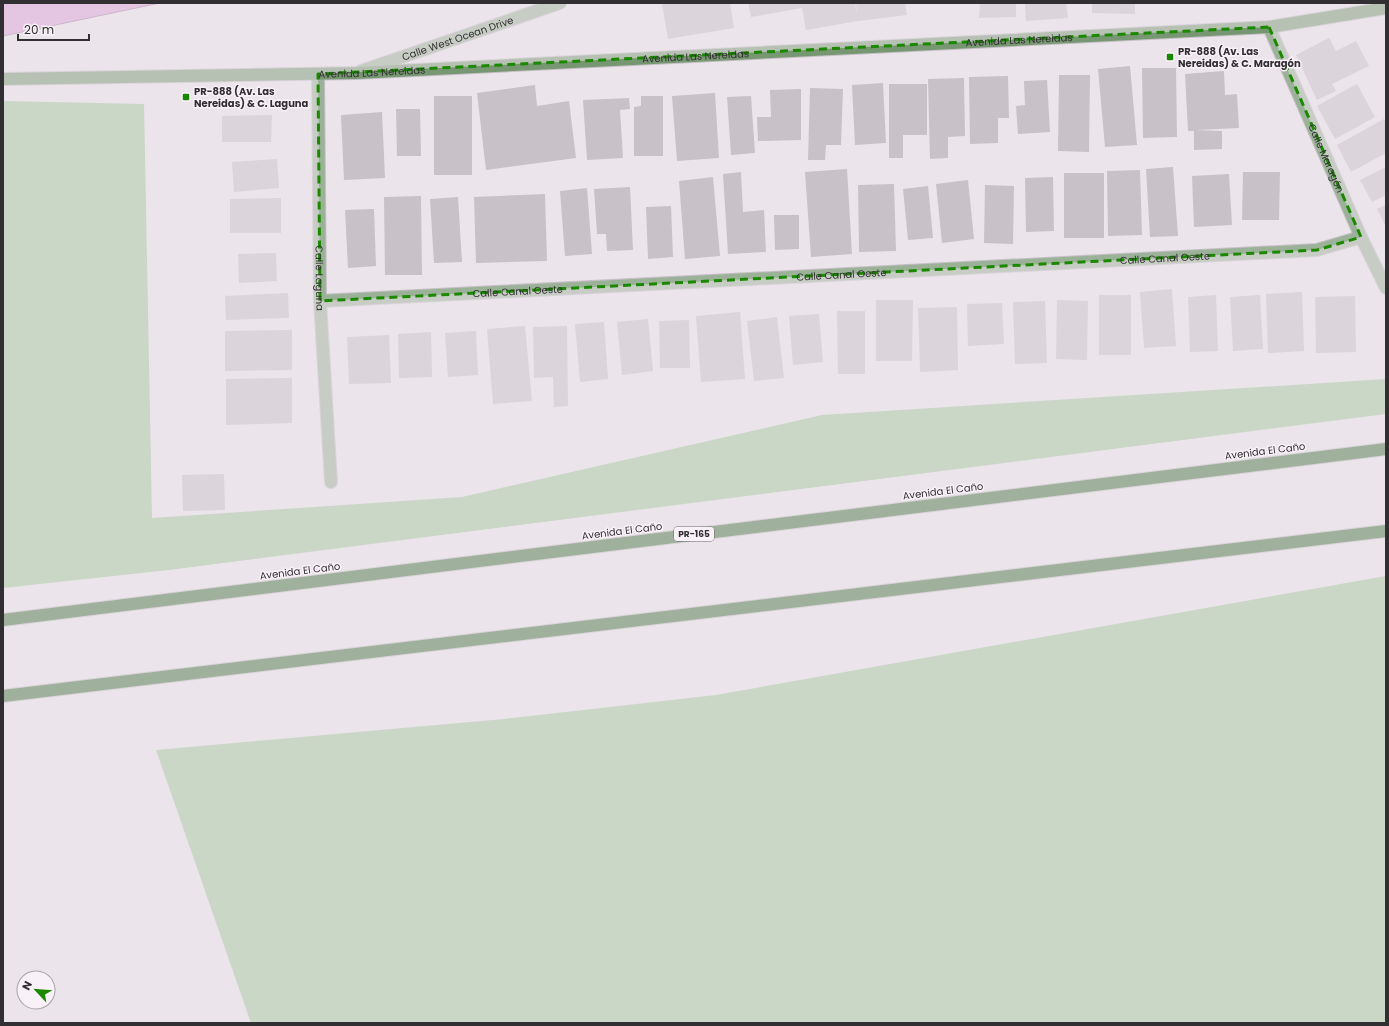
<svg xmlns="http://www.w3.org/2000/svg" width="1389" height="1026" font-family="Poppins,sans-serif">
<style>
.green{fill:#a2c79c}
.water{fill:#dca2d8;stroke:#a980a6}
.building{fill:#c8c1c7}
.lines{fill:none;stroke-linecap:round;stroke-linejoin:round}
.street-casing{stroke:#c6c0c6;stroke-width:14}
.secondary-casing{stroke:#c6c0c6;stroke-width:14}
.highway-casing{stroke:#c6c0c6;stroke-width:14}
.street{stroke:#9bb298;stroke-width:12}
.secondary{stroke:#769771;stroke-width:12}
.highway{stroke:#43733c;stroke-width:12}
.marked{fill:none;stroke:#1b8800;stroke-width:3;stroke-dasharray:8 5;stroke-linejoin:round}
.poi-dot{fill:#1b8800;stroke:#f9f1f8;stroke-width:1.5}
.labels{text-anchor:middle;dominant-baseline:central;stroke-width:3;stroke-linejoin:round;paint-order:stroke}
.shield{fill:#f9f1f8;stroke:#6e696d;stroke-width:1}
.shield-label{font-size:9px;font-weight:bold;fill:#322f32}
.street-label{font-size:10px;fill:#322f32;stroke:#f9f1f8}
.poi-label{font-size:10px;font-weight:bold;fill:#322f32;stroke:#f9f1f8;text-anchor:start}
</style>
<rect width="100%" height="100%" fill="#ebe4eb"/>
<g class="green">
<polygon points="3,101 144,104 152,518 462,497 822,415 1386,379 1386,414 169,570 3,588"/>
<polygon points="1386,576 1386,1023 251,1023 156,750 504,719 716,695"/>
</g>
<polygon class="water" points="3,3 160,3 3,36"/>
<g class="building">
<polygon points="666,3 730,3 734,28 668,39 662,4"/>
<polygon points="748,3 855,3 857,14 856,3 905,3 907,15 858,21 806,30 802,8 751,17"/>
<polygon points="980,3 1016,3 1016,17 979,18"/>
<polygon points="1025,3 1066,3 1068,18 1026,21"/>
<polygon points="1092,3 1135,3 1135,14 1092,13"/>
<polygon points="1329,38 1336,51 1356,41 1369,66 1332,84 1336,91 1317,100 1296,55"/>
<polygon points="1130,66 1137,145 1105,147 1098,69"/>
<polygon points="1142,68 1176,68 1177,137 1143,138"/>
<polygon points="1224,71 1225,95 1237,94 1239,128 1196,130 1222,131 1222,149 1194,150 1194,131 1188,131 1185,74"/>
<polygon points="1059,75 1090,75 1089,152 1058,151"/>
<polygon points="1008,76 1009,118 998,118 998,143 970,144 969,77"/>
<polygon points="964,78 965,136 948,137 948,158 930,159 928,79"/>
<polygon points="1047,80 1050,132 1018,134 1016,106 1025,105 1024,81"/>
<polygon points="883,83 886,143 855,145 852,85"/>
<polygon points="889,84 927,84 927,135 903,135 903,158 889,158"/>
<polygon points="1357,84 1375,117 1335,139 1317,106"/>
<polygon points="535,85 537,106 569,101 576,158 486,170 477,93"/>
<polygon points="810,88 843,89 841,145 826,145 825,160 808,160"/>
<polygon points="801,89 801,140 758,141 757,117 771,117 770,90"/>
<polygon points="715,93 719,158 677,161 672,96"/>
<rect x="434" y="96" width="38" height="79"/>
<polygon points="641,96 663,96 663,156 634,156 634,107 641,106"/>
<polygon points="751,96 755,153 731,155 727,97"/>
<polygon points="629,98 630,109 620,110 623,158 587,160 583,100"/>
<polygon points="396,109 420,109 421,156 397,156"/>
<polygon points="382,112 385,178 344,180 341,115"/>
<polygon points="272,115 271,142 222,142 222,116"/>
<polygon points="1384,119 1386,122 1386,153 1351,172 1337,145"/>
<polygon points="277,159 279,188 234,192 232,162"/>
<polygon points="1173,167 1178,236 1150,237 1146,169"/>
<polygon points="1386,167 1386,195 1372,202 1360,180"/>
<polygon points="847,169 852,254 811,257 805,172"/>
<polygon points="1140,170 1142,235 1108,236 1107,171"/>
<polygon points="741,172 743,212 764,210 766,252 728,254 723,174"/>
<polygon points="1243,172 1280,172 1279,220 1242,220"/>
<rect x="1064" y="173" width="40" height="65"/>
<polygon points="1229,174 1232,225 1194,227 1192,176"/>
<polygon points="713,177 720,256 685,259 679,181"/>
<polygon points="1053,177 1054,231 1026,232 1025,178"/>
<polygon points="968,180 974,239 942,243 936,184"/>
<polygon points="894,184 896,251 859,252 858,185"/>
<polygon points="985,185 1014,186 1013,244 984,243"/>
<polygon points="928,186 933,238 908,240 903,189"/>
<polygon points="630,187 633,250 607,251 606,234 597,234 594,189"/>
<polygon points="587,188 592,254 565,256 560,191"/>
<polygon points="545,194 547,261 476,263 474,197"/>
<polygon points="421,196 422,275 385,275 384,197"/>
<polygon points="458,197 462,262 434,263 430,199"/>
<polygon points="281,198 281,233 230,233 230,199"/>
<polygon points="1386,205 1386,227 1377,209"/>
<polygon points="671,206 673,257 648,259 646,207"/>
<polygon points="374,209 376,266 348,268 345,210"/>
<polygon points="774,215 799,215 799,249 775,250"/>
<polygon points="276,253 277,281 239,283 238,254"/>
<polygon points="1172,289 1176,346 1144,348 1140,292"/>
<polygon points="1302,292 1304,351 1268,353 1266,294"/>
<polygon points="288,293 289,318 226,320 225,296"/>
<rect x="1099" y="295" width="32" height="60"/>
<polygon points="1216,295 1218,351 1190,352 1188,297"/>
<polygon points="1260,295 1263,349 1233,351 1230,297"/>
<polygon points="1355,296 1356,352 1316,353 1315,297"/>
<polygon points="876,300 913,300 912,361 876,361"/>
<polygon points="1057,300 1088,301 1087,360 1056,359"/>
<polygon points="1045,301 1047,363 1015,364 1013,302"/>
<polygon points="1002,303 1004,344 968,346 967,304"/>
<polygon points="957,307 958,370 920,372 918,308"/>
<polygon points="837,311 865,311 865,374 838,374"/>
<polygon points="740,312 745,379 701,382 696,316"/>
<polygon points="819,314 823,362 793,365 789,316"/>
<polygon points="777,317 784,378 754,381 747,321"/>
<polygon points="648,319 653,371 622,375 617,322"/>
<polygon points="689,320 690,368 660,368 659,321"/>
<polygon points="604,322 608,379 580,382 575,324"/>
<polygon points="525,326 532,401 493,404 487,329"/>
<polygon points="567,326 568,406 554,407 553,377 534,378 533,327"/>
<polygon points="292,330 292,370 225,371 225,331"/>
<polygon points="476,331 478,375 448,377 445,333"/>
<polygon points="431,332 432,377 399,378 398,334"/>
<polygon points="389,335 391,383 349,384 347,337"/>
<polygon points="292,378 292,423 226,425 226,379"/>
<polygon points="224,474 225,510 183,511 182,475"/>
</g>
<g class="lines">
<defs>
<g id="street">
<path id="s1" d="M1269,27L1361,237L1386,288"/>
<path id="s2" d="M361,71L560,3"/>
<path id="s3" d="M318,74L320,301L331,482"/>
<path id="s4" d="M320,301L1317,250L1361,237"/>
</g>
<g id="secondary">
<path id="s5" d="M3,79L356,73L1269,27L1386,8"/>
</g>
<g id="highway">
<polyline points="3,620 1386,449"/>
<polyline points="3,696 1386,531"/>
</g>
</defs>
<use href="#street" class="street-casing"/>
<use href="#secondary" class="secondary-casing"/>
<use href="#highway" class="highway-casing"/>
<use href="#street" class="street"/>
<use href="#secondary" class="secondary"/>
<use href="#highway" class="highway"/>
</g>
<path d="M0 0H1389V1026H0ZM1269,27L1361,237L1317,250L320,301L318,74Z" fill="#ebe4eb" fill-opacity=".55" fill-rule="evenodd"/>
<path class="marked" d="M1269,27L1361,237L1317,250L320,301L318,74Z"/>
<g class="poi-dot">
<rect x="1166" y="53" width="8" height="8" rx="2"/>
<rect x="182" y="93" width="8" height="8" rx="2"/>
</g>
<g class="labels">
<rect class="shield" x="674" y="527" width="40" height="14" rx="3"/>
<g class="shield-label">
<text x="694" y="534">PR-165</text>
</g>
<g class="street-label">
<text stroke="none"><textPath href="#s2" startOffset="102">Calle West Ocean Drive</textPath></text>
<text stroke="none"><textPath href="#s5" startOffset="1017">Avenida Las Nereidas</textPath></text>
<text stroke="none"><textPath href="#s5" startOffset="693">Avenida Las Nereidas</textPath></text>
<text stroke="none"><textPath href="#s5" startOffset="369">Avenida Las Nereidas</textPath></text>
<text stroke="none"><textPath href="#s1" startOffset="143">Calle Maragón</textPath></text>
<text stroke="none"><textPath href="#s4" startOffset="846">Calle Canal Oeste</textPath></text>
<text stroke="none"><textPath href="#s4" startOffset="522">Calle Canal Oeste</textPath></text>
<text stroke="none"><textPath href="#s3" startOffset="204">Calle Laguna</textPath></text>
<text stroke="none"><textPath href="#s4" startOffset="198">Calle Canal Oeste</textPath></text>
<text transform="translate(1265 451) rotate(-7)">Avenida El Caño</text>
<text transform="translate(943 491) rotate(-7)">Avenida El Caño</text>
<text transform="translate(622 531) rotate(-7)">Avenida El Caño</text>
<text transform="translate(300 571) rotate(-7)">Avenida El Caño</text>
</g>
<g class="poi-label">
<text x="1178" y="51">PR-888 (Av. Las<tspan x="1178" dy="12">Nereidas) &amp; C. Maragón</tspan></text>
<text x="194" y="91">PR-888 (Av. Las<tspan x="194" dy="12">Nereidas) &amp; C. Laguna</tspan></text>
</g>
</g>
<rect width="1389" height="1026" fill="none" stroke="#322f32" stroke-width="8"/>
<g transform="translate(36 990) rotate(296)"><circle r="19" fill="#f9f1f8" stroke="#a9a3a9"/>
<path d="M0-3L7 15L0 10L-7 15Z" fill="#1b8800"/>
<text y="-6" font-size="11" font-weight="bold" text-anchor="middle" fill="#322f32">N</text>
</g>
<path d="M18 34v6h71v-6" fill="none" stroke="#322f32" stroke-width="2"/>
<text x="24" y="34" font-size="12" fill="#322f32" stroke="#f9f1f8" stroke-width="3" paint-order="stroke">20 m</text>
</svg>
